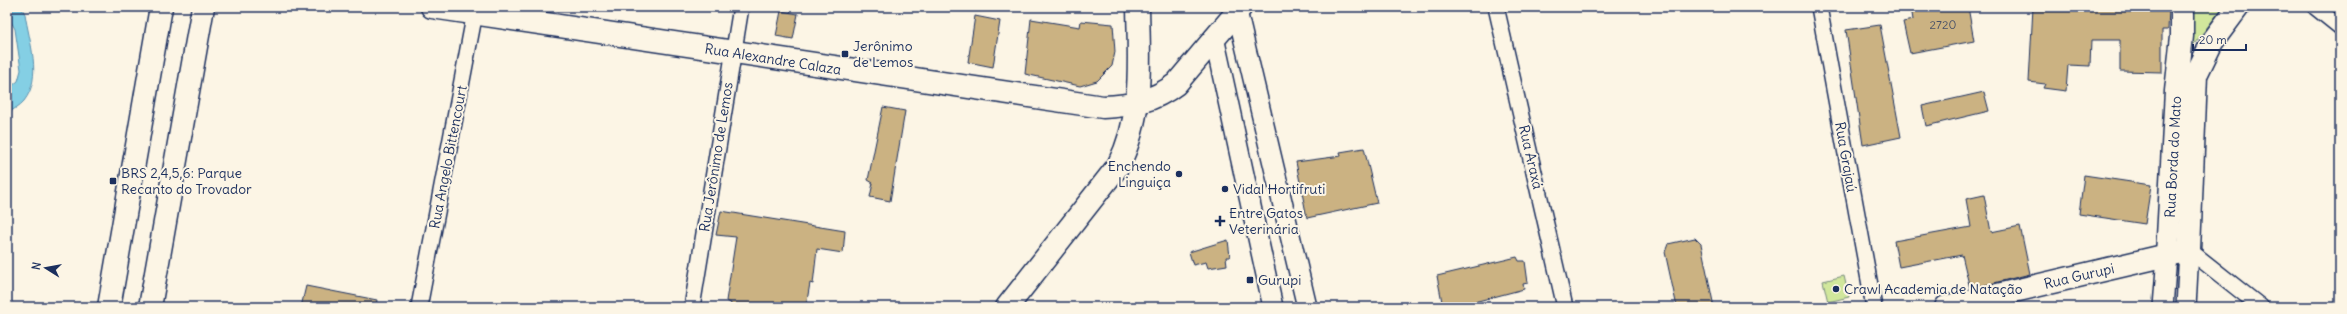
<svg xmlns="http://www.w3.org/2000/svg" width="2347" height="314" font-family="Delius,sans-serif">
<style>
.green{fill:#d1e79c;stroke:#768b7d}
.water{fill:#84cfe4;stroke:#5a8fae}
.building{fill:#cbb282;stroke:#1b2f5e}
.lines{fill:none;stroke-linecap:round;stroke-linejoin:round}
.minor-casing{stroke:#1b2f5e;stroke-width:18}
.tertiary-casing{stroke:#1b2f5e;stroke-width:22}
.secondary-casing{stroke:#1b2f5e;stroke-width:25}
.primary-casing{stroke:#1b2f5e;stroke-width:25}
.minor{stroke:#fcf5e5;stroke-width:15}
.tertiary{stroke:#fcf5e5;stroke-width:19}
.secondary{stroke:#fcf5e5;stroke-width:22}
.primary{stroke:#fcf5e5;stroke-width:22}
.poi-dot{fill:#1b2f5e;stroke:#fcf5e5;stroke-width:1.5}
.labels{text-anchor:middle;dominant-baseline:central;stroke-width:4;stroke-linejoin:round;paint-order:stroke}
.number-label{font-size:12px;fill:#475067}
.poi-label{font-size:14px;fill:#1b2f5e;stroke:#fcf5e5;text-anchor:start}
.street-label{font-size:14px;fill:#1b2f5e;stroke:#fcf5e5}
</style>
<rect width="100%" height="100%" fill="#fcf5e5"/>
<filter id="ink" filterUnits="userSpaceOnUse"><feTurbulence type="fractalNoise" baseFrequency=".025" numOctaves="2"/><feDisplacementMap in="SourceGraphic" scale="8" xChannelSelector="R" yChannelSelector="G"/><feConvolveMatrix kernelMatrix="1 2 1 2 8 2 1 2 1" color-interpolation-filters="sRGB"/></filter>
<g filter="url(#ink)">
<g class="green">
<polygon points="2189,7 2223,7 2191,48"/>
<polygon points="1844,276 1849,297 1828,302 1823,281"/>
</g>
<path class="water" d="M7,7H21L25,14C29,41 43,77 24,101C20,106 12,110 7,114V90L18,81L21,70L15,29L7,14Z"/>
<g class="building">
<polygon points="1911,7 1968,7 1974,41 1910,53 1903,22 1913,20"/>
<polygon points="2033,7 2169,7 2168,30 2162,30 2162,72 2120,71 2120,40 2091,40 2090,66 2068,65 2066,91 2043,88 2045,84 2029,82"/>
<polygon points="781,11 798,14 793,39 776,36"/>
<polygon points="975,16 1000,21 993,67 968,62"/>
<polygon points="1031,19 1080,27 1081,21 1113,24 1115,52 1112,66 1097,81 1080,86 1025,74"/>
<polygon points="1880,25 1901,137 1863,145 1846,30"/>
<polygon points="1984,92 1989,111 1926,126 1922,106"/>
<polygon points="883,107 905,111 890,201 870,197 873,183 868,180"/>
<polygon points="1364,148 1377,203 1307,218 1296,162 1341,156 1340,152"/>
<polygon points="2084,175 2151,185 2145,224 2079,214"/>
<polygon points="1984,195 1991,232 2020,226 2030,274 1970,289 1962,255 1899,267 1894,241 1971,227 1966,199"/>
<polygon points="721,211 845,231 843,253 817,249 813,284 810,283 806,307 730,307 731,303 726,301 736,237 716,235"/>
<polygon points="1695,238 1701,244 1714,307 1677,307 1665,252 1668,244"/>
<polygon points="1228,240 1230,257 1226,257 1227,265 1208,268 1206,262 1193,265 1189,252"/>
<polygon points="1517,257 1519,261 1525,261 1528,283 1523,284 1524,289 1478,301 1443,307 1437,276"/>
<polygon points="306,286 377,300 376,307 301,307"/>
</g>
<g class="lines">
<defs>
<g id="minor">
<polyline points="1496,7 1565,307"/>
<polyline points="1819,7 1874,307"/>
<polyline points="2315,7 2340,27"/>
<polyline points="2189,250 2261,307"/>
<polyline points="419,307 476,7"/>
<polyline points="692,307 741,7"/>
</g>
<g id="tertiary">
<polyline points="1237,11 1307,307"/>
<polyline points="1214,37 1273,307"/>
<polyline points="2163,307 2167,255"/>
<polyline points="2186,307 2189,250"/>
</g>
<g id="secondary">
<path d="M432,7L1103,107C1130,106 1154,101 1176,84L1241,7"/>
<polyline points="2167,255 2176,91 2182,36 2182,7"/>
<polyline points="109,307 161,7"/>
<polyline points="1946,307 2189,250 2196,75 2212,42 2238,7"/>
</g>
<g id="primary">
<polyline points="150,307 203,7"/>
<path d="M1007,307L1118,166C1144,115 1139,63 1138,7"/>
</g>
</defs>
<use href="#minor" class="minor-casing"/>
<use href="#tertiary" class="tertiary-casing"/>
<use href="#secondary" class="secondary-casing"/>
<use href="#primary" class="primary-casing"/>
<use href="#minor" class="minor"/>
<use href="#tertiary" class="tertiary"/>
<use href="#secondary" class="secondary"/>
<use href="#primary" class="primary"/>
</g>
</g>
<g class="poi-dot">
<rect x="841" y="50" width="8" height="8" rx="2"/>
<circle cx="1179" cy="174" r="4"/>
<rect x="109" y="177" width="8" height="8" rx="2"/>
<circle cx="1225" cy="189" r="4"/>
<path d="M1218 215h4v4h4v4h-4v4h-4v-4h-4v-4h4z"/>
<rect x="1246" y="276" width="8" height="8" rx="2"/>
<circle cx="1836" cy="289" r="4"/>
</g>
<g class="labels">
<g class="number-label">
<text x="1943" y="24">2720</text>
</g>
<g class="poi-label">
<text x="853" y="46">Jerônimo<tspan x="853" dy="16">de Lemos</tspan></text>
<text x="1171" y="166" text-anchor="end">Enchendo<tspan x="1171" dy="16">Linguiça</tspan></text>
<text x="121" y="173">BRS 2,4,5,6: Parque<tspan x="121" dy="16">Recanto do Trovador</tspan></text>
<text x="1233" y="189">Vidal Hortifruti</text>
<text x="1229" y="213">Entre Gatos<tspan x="1229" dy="16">Veterinária</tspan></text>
<text x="1258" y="280">Gurupi</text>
<text x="1844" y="289">Crawl Academia de Natação</text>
</g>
<g class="street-label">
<text transform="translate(773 59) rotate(9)">Rua Alexandre Calaza</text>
<text transform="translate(448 157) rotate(-79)">Rua Angelo Bittencourt</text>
<text transform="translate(716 157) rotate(-81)">Rua Jerônimo de Lemos</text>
<text transform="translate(1531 157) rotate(77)">Rua Araxá</text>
<text transform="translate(1846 157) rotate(80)">Rua Grajaú</text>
<text transform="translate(2173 157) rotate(-87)">Rua Borda do Mato</text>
<text transform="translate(2079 276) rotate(-13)">Rua Gurupi</text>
</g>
</g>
<rect width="2347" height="314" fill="none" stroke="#fcf5e5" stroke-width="24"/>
<rect x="12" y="12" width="2323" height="290" fill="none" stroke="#1b2f5e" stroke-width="1.5" filter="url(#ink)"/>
<g transform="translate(46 268) rotate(281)" stroke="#fcf5e5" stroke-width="3" paint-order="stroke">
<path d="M0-3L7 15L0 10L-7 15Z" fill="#1b2f5e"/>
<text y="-6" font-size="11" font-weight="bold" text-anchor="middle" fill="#1b2f5e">N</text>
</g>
<path d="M2193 44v6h53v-6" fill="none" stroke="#1b2f5e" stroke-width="2"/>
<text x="2199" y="44" font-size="12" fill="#1b2f5e" stroke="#fcf5e5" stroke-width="3" paint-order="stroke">20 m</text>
</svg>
